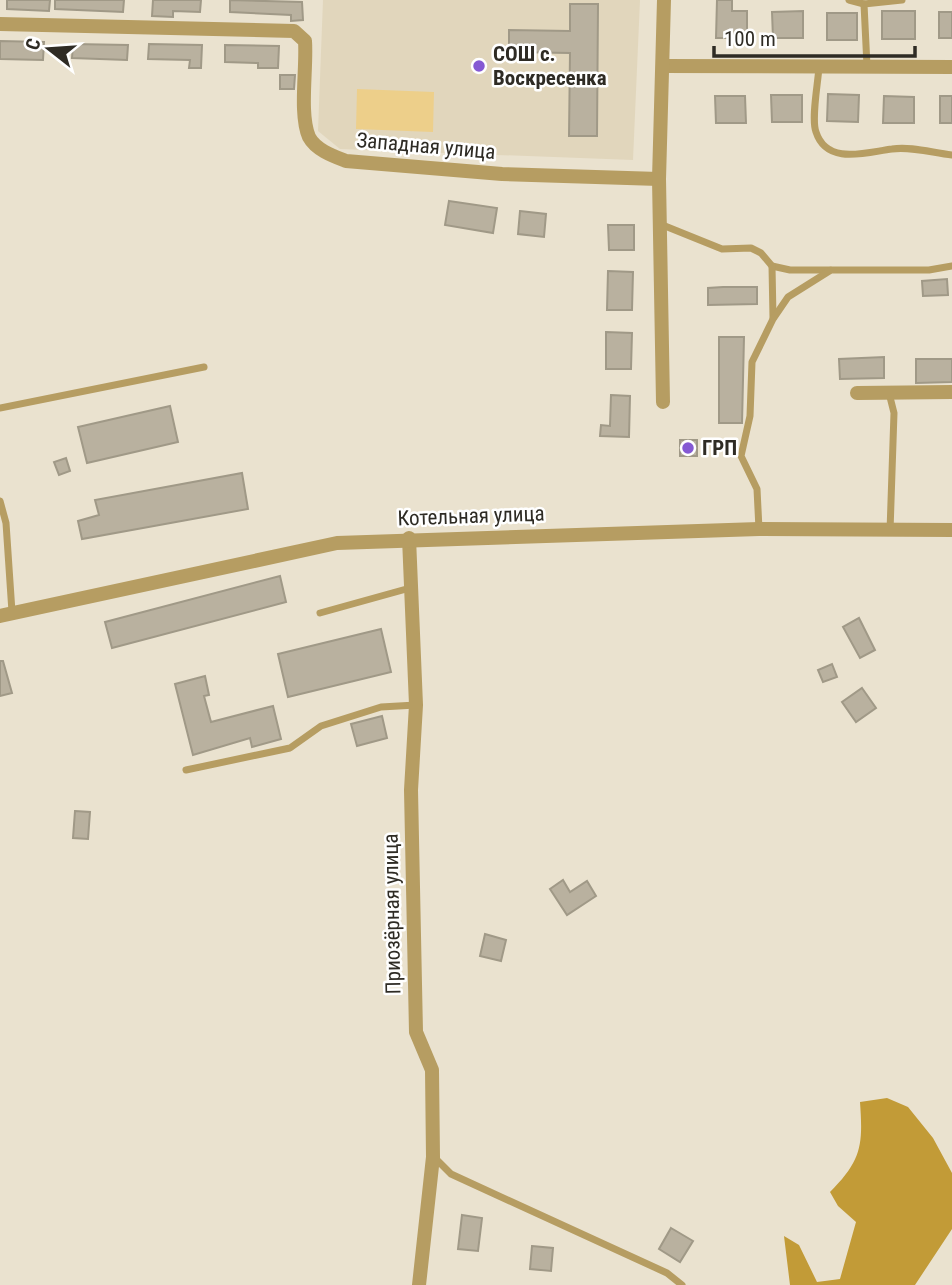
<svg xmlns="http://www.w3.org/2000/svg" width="952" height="1285" font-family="'Roboto Condensed',sans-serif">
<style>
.built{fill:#e1d6bc}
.green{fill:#edcf8a}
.forest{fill:#c29b37}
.building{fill:#b9b19f;stroke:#a09987;stroke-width:2}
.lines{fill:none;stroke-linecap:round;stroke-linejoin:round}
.lane{stroke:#b69d62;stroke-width:7}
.street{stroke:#b69d62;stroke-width:14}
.poi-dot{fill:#8559d3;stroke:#fff;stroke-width:2.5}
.labels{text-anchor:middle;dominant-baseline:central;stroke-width:5;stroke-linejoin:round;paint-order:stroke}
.poi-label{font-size:21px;font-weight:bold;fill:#2e2b24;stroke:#fff;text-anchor:start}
.street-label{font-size:21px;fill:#2e2b24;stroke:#fff}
</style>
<rect width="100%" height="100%" fill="#eae2cf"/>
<polygon class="built" points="323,0 640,0 633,160 340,149 318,131"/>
<polygon class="green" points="357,89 434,92 433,132 356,129"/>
<path class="forest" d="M887,1098L908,1107L933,1138L952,1173V1229L915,1285H790L784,1236L799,1245L817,1282L840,1279L856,1222L838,1206L830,1192C862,1160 863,1145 860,1102Z"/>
<g class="building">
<polygon points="7,0 50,0 49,11 7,9"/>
<polygon points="55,0 124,0 123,12 55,9"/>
<polygon points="153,0 201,0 200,12 173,11 173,17 152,16"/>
<polygon points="230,0 302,2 303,20 291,21 291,15 230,12"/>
<polygon points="717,0 732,0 732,11 747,11 747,38 716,38"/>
<polygon points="570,4 598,4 597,136 569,136 570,53 509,52 509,30 570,31"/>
<polygon points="803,11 803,38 773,38 772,12"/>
<rect x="882" y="11" width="33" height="28"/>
<rect x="939" y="12" width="13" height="26"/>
<rect x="827" y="13" width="30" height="27"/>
<polygon points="0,41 44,42 43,60 0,59"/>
<polygon points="73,44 128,45 127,60 72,58"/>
<polygon points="149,44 202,45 201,68 189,68 190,60 148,59"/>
<polygon points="225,45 279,46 278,68 258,68 258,63 225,62"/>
<polygon points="280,75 295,75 294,89 280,89"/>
<polygon points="828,94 859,95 858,122 827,121"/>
<polygon points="771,95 802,95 802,122 772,122"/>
<polygon points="715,96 745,96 746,123 716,123"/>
<polygon points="884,96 914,97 914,123 883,123"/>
<rect x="940" y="96" width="12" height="27"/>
<polygon points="449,201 497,208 493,233 445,225"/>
<polygon points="520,211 546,214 544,237 518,234"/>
<polygon points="608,225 634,225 634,250 609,250"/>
<polygon points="608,271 633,272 632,310 607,310"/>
<polygon points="947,279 948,295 923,296 922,281"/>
<polygon points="723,287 757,287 757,304 708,305 708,288"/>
<polygon points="606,332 632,333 631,369 606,369"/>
<polygon points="719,337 744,337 742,423 719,423"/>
<polygon points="884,357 884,378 840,379 839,359"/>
<polygon points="916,359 952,359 952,382 916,383"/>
<polygon points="611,395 630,396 629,437 600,436 601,425 610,426"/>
<polygon points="170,406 178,442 87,463 78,427"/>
<rect x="680" y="440" width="17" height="16"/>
<polygon points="66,458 70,471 59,475 54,462"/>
<polygon points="242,473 248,509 82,539 78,521 99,515 95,500"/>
<polygon points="280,576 286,602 112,648 105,622"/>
<polygon points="859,618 875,650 860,658 843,627"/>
<polygon points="381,629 391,672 288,697 278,654"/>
<polygon points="0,661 3,661 12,693 0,696"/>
<polygon points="832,664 837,677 823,682 818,670"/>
<polygon points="205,676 209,695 204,696 211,722 273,706 281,739 252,747 250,738 193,755 175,684"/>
<polygon points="862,688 876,708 856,722 842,702"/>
<polygon points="382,716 387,738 357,746 351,724"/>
<polygon points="75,811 90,812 88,839 73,838"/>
<polygon points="563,880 570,892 587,881 596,896 567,915 550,889"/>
<polygon points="485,934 506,940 501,961 480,956"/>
<polygon points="462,1215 482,1218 478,1251 458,1249"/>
<polygon points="671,1228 693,1241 680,1262 659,1249"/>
<polygon points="532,1246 553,1248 551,1271 530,1269"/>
</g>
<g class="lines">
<g class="lane">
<polyline points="849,0 864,4"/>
<polyline points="867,66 864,4 902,0"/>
<path d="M819,67C818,83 811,119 816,132C827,166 867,152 892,149C911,146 933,153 952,155"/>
<polyline points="660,224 722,249 751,248 761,253 772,266 790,270 830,270"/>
<polyline points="772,266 773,318"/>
<polyline points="889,393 894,413 890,531"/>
<polyline points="0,408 204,367"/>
<polyline points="0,501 6,523 12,612"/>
<polyline points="759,529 757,489 741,456 750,416 752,362 773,319 788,297 831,270 929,270 952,266"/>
<polyline points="320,613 410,588"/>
<polyline points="186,770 290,748 321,726 381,707 416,705"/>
<polyline points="435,1158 451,1174 667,1273 682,1285"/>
</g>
<g class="street">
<path d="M0,24L294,31L305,41C307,68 299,114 309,137C316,150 333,156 346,161L502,174L659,179"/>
<polyline points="663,66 952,67"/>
<polyline points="857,393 952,392"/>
<polyline points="663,402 659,179 664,0"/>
<polyline points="409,538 416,705 411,790 416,1032 432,1070 433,1157 419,1285"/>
<polyline points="0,616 337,543 759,529 952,530"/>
</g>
</g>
<g class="poi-dot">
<circle cx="479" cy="66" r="7"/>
<circle cx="688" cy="448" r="7"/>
</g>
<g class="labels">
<g class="poi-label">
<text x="493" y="54">СОШ с.<tspan x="493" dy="24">Воскресенка</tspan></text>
<text x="702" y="448">ГРП</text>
</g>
<g class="street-label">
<text transform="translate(426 146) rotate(5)">Западная улица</text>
<text transform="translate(471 516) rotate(-2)">Котельная улица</text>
<text transform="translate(392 914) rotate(-91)">Приозёрная улица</text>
</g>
</g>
<g transform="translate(49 49) rotate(287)" stroke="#ffffff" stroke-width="5" paint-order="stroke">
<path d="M0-5L12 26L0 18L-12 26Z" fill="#2e2b24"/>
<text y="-10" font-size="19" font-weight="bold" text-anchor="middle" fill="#2e2b24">С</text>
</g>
<path d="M714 46v10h201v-10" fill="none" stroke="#2e2b24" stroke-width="3.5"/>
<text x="724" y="46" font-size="21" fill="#2e2b24" stroke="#ffffff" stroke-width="5" paint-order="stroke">100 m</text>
</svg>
